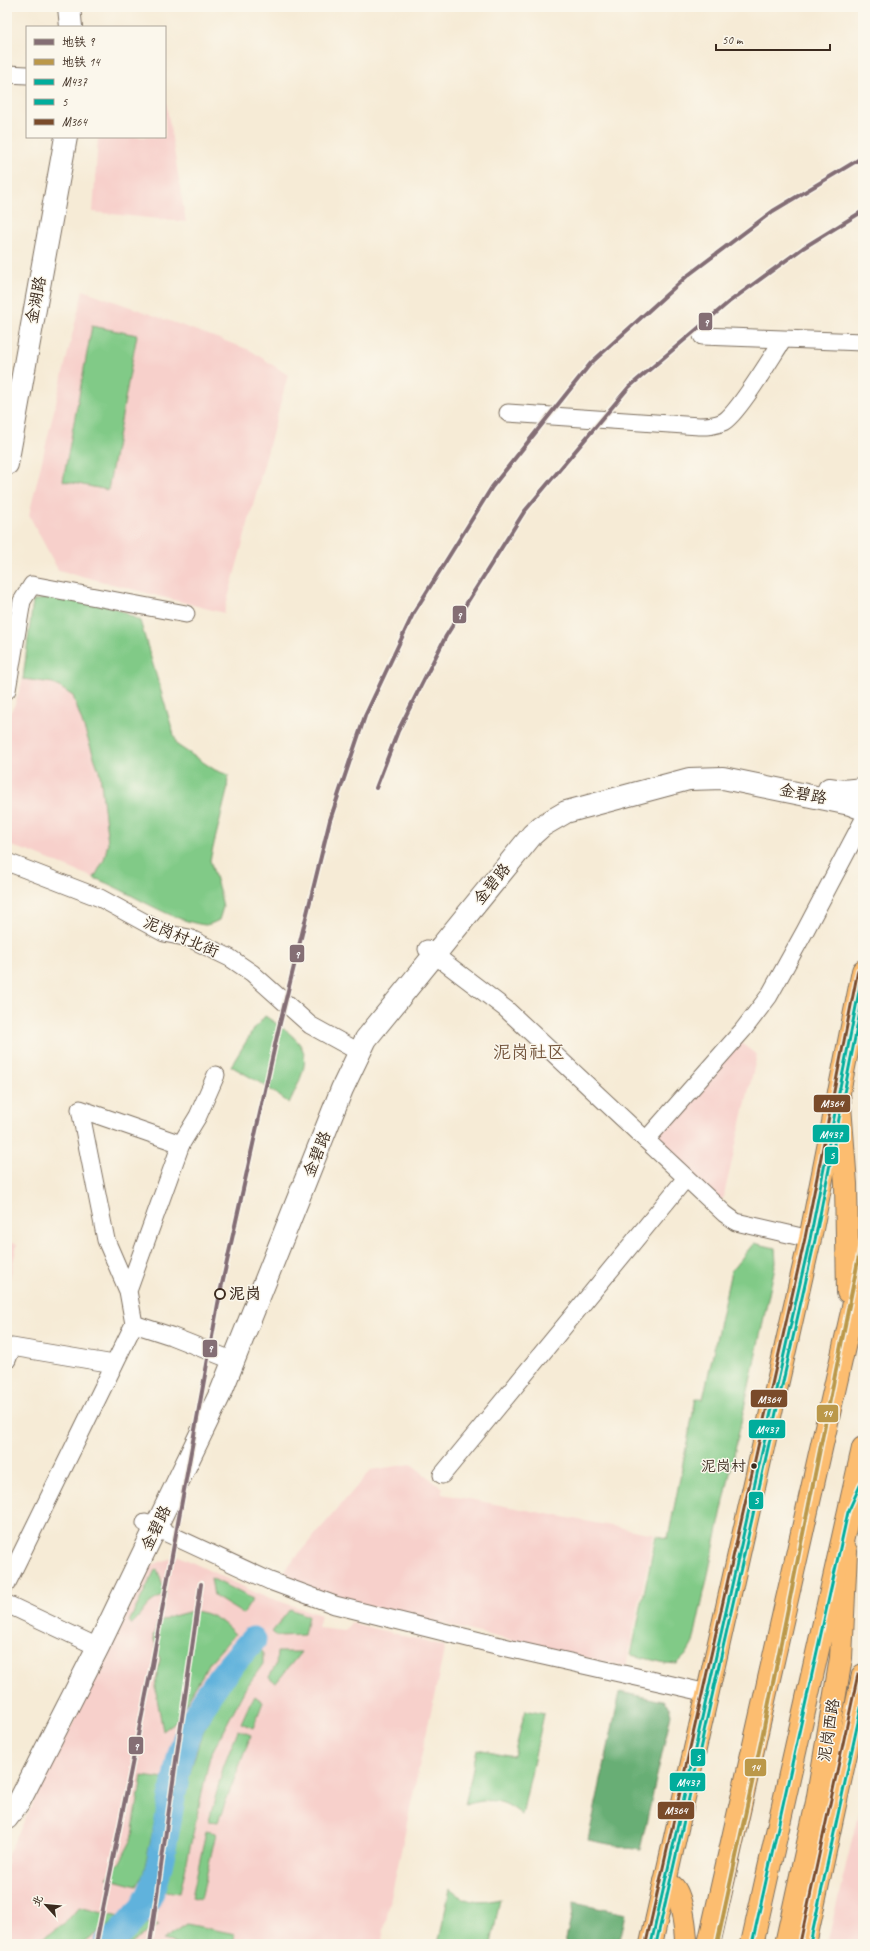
<svg xmlns="http://www.w3.org/2000/svg" width="870" height="1951" font-family="Caveat,'LXGW WenKai TC',sans-serif">
<style>
.built{fill:#f7d0cb}
.green{fill:#81ca87;stroke:#5e7a52}
.forest{fill:#68ae74;stroke:#526c49}
.lines{fill:none;stroke-linecap:round;stroke-linejoin:round}
.river{stroke:#61b2dc;stroke-width:27}
.minor-casing{stroke:#7c6e5e;stroke-width:19}
.tertiary-casing{stroke:#7c6e5e;stroke-width:24}
.primary-casing{stroke:#7c6e5e;stroke-width:24}
.trunk-casing{stroke:#7c6e5e;stroke-width:24}
.minor{stroke:#fff;stroke-width:17}
.tertiary{stroke:#fff;stroke-width:22}
.primary{stroke:#fcbd6f;stroke-width:22}
.trunk{stroke:#fcbd6f;stroke-width:22}
.bus-1-casing{stroke:#fbf7ec;stroke-width:6}
.bus-2-casing{stroke:#fbf7ec;stroke-width:6}
.bus-3-casing{stroke:#fbf7ec;stroke-width:6}
.bus-1{stroke:#01ad9c;stroke-width:3}
.bus-2{stroke:#01ad9c;stroke-width:3}
.bus-3{stroke:#7a4b2a;stroke-width:3}
.metro-1-casing{stroke:#fbf7ec;stroke-width:7}
.metro-2-casing{stroke:#fbf7ec;stroke-width:7}
.metro-1{stroke:#846e74;stroke-width:4}
.metro-2{stroke:#bb9849;stroke-width:4}
.stop-dot{fill:#fbf7ec;stroke:#3b2a1e;stroke-width:2}
.bus-dot{fill:#3b2a1e;stroke:#fbf7ec;stroke-width:1.5}
.labels{text-anchor:middle;dominant-baseline:central;stroke-width:3;stroke-linejoin:round;paint-order:stroke}
.bus-label{font-size:15px;fill:#3b2a1e;stroke:#fbf7ec;text-anchor:end}
.street-label{font-size:16px;fill:#3b2a1e;stroke:#fbf7ec}
.stop-label{font-size:16px;font-weight:bold;fill:#3b2a1e;stroke:#fbf7ec;text-anchor:start}
.quarter-label{font-size:18px;fill:#73543b;stroke:#fbf7ec}
.line-badge{stroke:#fbf7ec;stroke-width:1.5}
.badge-label{font-size:11px;text-anchor:middle;font-weight:bold;fill:#fff}
</style>
<rect width="100%" height="100%" fill="#fbf7ec"/>
<filter id="ink" filterUnits="userSpaceOnUse"><feTurbulence type="fractalNoise" baseFrequency=".025" numOctaves="2"/><feDisplacementMap in="SourceGraphic" scale="8" xChannelSelector="R" yChannelSelector="G"/><feConvolveMatrix kernelMatrix="1 2 1 2 8 2 1 2 1" color-interpolation-filters="sRGB"/></filter>
<filter id="wash" filterUnits="userSpaceOnUse"><feTurbulence type="fractalNoise" baseFrequency=".012" numOctaves="4" result="noise"/><feDisplacementMap in="SourceGraphic" scale="16" xChannelSelector="R" yChannelSelector="G"/><feGaussianBlur stdDeviation="0.9" result="paint"/><feColorMatrix in="noise" values="0 0 0 0 0 0 0 0 0 0 0 0 0 0 0 0 0 1.4 0 .05"/><feComposite in="paint" operator="in"/></filter>
<g filter="url(#wash)">
<rect width="100%" height="100%" fill="#f6ebd6"/>
<g class="built">
<polygon points="165,96 186,222 93,212 98,137 165,137"/>
<polygon points="83,290 250,350 288,375 224,613 58,570 29,515"/>
<polygon points="23,679 53,683 73,696 100,773 106,816 108,843 104,860 94,878 28,851 7,845 7,718 15,704"/>
<polygon points="734,1038 757,1055 723,1199 708,1198 645,1145"/>
<polygon points="7,1242 17,1244 7,1291"/>
<polygon points="411,1464 442,1488 442,1494 654,1534 626,1667 352,1603 313,1590 282,1573 371,1470"/>
<polygon points="179,1556 258,1594 321,1615 318,1628 344,1631 352,1623 445,1646 381,1944 7,1944 7,1856 151,1565"/>
<polygon points="863,1794 863,1944 827,1944"/>
</g>
<g class="green">
<polygon points="92,326 137,335 108,490 63,481"/>
<path d="M55,596L114,607L140,621L177,745L215,770L228,775L227,791L210,860L220,893L223,907L219,920C215,922 209,925 205,925C167,920 130,891 94,878L104,860L108,843L100,774L73,696L53,683L23,679L33,601Z"/>
<path d="M265,1016C311,1046 314,1054 289,1103L264,1085L231,1066L254,1029Z"/>
<polygon points="754,1243 775,1248 776,1262 693,1643 686,1655 677,1664 665,1663 631,1655 656,1536 668,1538 696,1398 703,1399 731,1271"/>
<path d="M157,1569L166,1595C144,1602 146,1611 131,1625L129,1622L155,1570Z"/>
<polygon points="211,1578 253,1599 243,1614 214,1596"/>
<polygon points="290,1609 308,1616 304,1635 277,1636 272,1632"/>
<path d="M192,1611C211,1612 222,1621 235,1634L210,1662L175,1722L163,1731L155,1687L160,1659L153,1636L158,1623L170,1617Z"/>
<path d="M258,1648L263,1652V1664L245,1689L210,1756L180,1893L165,1891C176,1842 183,1792 198,1746C210,1709 233,1677 258,1648Z"/>
<polygon points="277,1652 301,1652 276,1683 269,1677 276,1665"/>
<polygon points="255,1696 263,1702 253,1728 241,1723 250,1703"/>
<path d="M525,1710L544,1714L522,1815C502,1798 489,1798 465,1805L477,1749L514,1756Z"/>
<polygon points="238,1730 251,1735 218,1822 209,1821 223,1768"/>
<polygon points="142,1776 164,1779 143,1875 137,1886 107,1878 120,1862 131,1841"/>
<polygon points="206,1831 216,1833 201,1899 192,1897"/>
<path d="M450,1889C465,1903 481,1904 500,1899L491,1944H438Z"/>
<polygon points="79,1907 119,1917 83,1944 34,1944 66,1922"/>
<polygon points="143,1923 159,1925 130,1944 119,1944"/>
<polygon points="187,1924 235,1934 233,1944 179,1944 163,1940"/>
</g>
<g class="forest">
<polygon points="620,1692 663,1701 669,1707 671,1714 640,1850 588,1840"/>
<polygon points="574,1903 626,1914 619,1944 565,1944"/>
</g>
<g class="lines">
<path class="river" d="M107,1944C121,1933 133,1921 143,1907C155,1889 159,1867 163,1847C169,1816 174,1784 181,1754C193,1709 222,1673 253,1640"/>
</g>
</g>
<g filter="url(#ink)">
<g class="lines">
<defs>
<g id="minor">
<polyline points="7,74 27,75"/>
<polyline points="702,336 863,342"/>
<path d="M508,413L699,426C707,426 715,426 723,422C738,414 772,356 783,340"/>
<polyline points="7,690 22,601 32,585 186,614"/>
<polyline points="7,862 100,898 164,933 189,938 230,958 252,973 310,1025 359,1052"/>
<polyline points="427,949 506,1009 725,1214 736,1222 810,1239"/>
<polyline points="646,1140 743,1030 769,996 805,931 863,821"/>
<polyline points="181,1144 198,1116 216,1075"/>
<polyline points="134,1324 171,1336 234,1361"/>
<polyline points="7,1360 12,1347 114,1364"/>
<polyline points="442,1475 686,1178"/>
<polyline points="145,1523 270,1581 335,1605 512,1649 708,1693"/>
<polyline points="7,1583 134,1324 128,1291 106,1240 80,1109 181,1144 128,1291"/>
<polyline points="7,1604 98,1647"/>
</g>
<g id="tertiary">
<polyline points="69,7 71,27"/>
<polyline points="7,464 66,137"/>
<polyline points="829,789 843,791 863,789"/>
<polyline points="7,1818 20,1800 98,1647 221,1392 342,1089 366,1039 532,835 542,826 566,812 689,779 723,778 850,804 863,809"/>
</g>
<g id="primary">
<polyline points="651,1944 810,1239 863,971"/>
<polyline points="786,1944 817,1802 841,1658 846,1551"/>
<polyline points="805,1944 863,1675"/>
</g>
<g id="trunk">
<polyline points="839,1093 846,1184 848,1292"/>
<path d="M665,1882C667,1883 671,1885 673,1887C682,1895 686,1932 686,1944"/>
<polyline points="709,1944 863,1263"/>
<polyline points="752,1944 863,1448"/>
</g>
</defs>
<use href="#minor" class="minor-casing"/>
<use href="#tertiary" class="tertiary-casing"/>
<use href="#primary" class="primary-casing"/>
<use href="#trunk" class="trunk-casing"/>
<use href="#minor" class="minor"/>
<use href="#tertiary" class="tertiary"/>
<use href="#primary" class="primary"/>
<use href="#trunk" class="trunk"/>
<defs>
<g id="bus-1">
<polyline points="651,1944 810,1239 863,971"/>
<polyline points="752,1944 848,1512 863,1479"/>
</g>
<g id="bus-2">
<polyline points="656,1944 815,1240 863,997"/>
<polyline points="810,1944 863,1699"/>
</g>
<g id="bus-3">
<polyline points="646,1943 805,1238 858,970"/>
<polyline points="800,1943 858,1674"/>
</g>
</defs>
<use href="#bus-1" class="bus-1-casing"/>
<use href="#bus-2" class="bus-2-casing"/>
<use href="#bus-3" class="bus-3-casing"/>
<use href="#bus-1" class="bus-1"/>
<use href="#bus-2" class="bus-2"/>
<use href="#bus-3" class="bus-3"/>
<defs>
<g id="metro-1">
<polyline points="376,788 398,731 446,636 524,512 629,387 729,302 803,248 863,211"/>
<polyline points="96,1944 152,1665 220,1293 279,1027 330,820 365,716 413,614 492,487 591,363 687,276 773,211 863,157"/>
<polyline points="150,1944 201,1584"/>
</g>
<polyline id="metro-2" points="717,1944 761,1742 863,1236"/>
</defs>
<use href="#metro-1" class="metro-1-casing"/>
<use href="#metro-2" class="metro-2-casing"/>
<use href="#metro-1" class="metro-1"/>
<use href="#metro-2" class="metro-2"/>
</g>
</g>
<circle class="stop-dot" cx="220" cy="1294" r="5"/>
<circle class="bus-dot" cx="754" cy="1466" r="3.5"/>
<g class="labels">
<g class="bus-label">
<text x="746" y="1466">泥岗村</text>
</g>
<g class="street-label">
<text transform="translate(36 300) rotate(-79)">金湖路</text>
<text transform="translate(803 794) rotate(11)">金碧路</text>
<text transform="translate(492 884) rotate(-51)">金碧路</text>
<text transform="translate(181 937) rotate(23)">泥岗村北街</text>
<text transform="translate(317 1154) rotate(-68)">金碧路</text>
<text transform="translate(156 1528) rotate(-64)">金碧路</text>
<text transform="translate(829 1730) rotate(-81)">泥岗西路</text>
</g>
<g class="stop-label">
<text x="229" y="1294">泥岗</text>
</g>
<g class="quarter-label">
<text x="529" y="1052">泥岗社区</text>
</g>
</g>
<g class="line-badge">
<rect x="698" y="312" width="15" height="19" rx="4" fill="#846e74"/>
<rect x="452" y="605" width="15" height="19" rx="4" fill="#846e74"/>
<rect x="289" y="944" width="16" height="19" rx="4" fill="#846e74"/>
<rect x="813" y="1094" width="38" height="19" rx="4" fill="#7a4b2a"/>
<rect x="812" y="1124" width="38" height="19" rx="4" fill="#01ad9c"/>
<rect x="824" y="1146" width="15" height="19" rx="4" fill="#01ad9c"/>
<rect x="202" y="1339" width="16" height="19" rx="4" fill="#846e74"/>
<rect x="750" y="1389" width="38" height="19" rx="4" fill="#7a4b2a"/>
<rect x="816" y="1404" width="23" height="19" rx="4" fill="#bb9849"/>
<rect x="748" y="1419" width="38" height="20" rx="4" fill="#01ad9c"/>
<rect x="748" y="1491" width="16" height="19" rx="4" fill="#01ad9c"/>
<rect x="128" y="1736" width="16" height="19" rx="4" fill="#846e74"/>
<rect x="690" y="1748" width="16" height="19" rx="4" fill="#01ad9c"/>
<rect x="744" y="1758" width="23" height="19" rx="4" fill="#bb9849"/>
<rect x="669" y="1772" width="37" height="20" rx="4" fill="#01ad9c"/>
<rect x="657" y="1801" width="38" height="19" rx="4" fill="#7a4b2a"/>
</g>
<g class="badge-label">
<text x="706" y="326">9</text>
<text x="459" y="619">9</text>
<text x="297" y="958">9</text>
<text x="832" y="1107">M364</text>
<text x="831" y="1138">M437</text>
<text x="832" y="1159">5</text>
<text x="210" y="1352">9</text>
<text x="769" y="1403">M364</text>
<text x="827" y="1417">14</text>
<text x="767" y="1433">M437</text>
<text x="756" y="1504">5</text>
<text x="136" y="1750">9</text>
<text x="698" y="1761">5</text>
<text x="755" y="1771">14</text>
<text x="688" y="1786">M437</text>
<text x="676" y="1814">M364</text>
</g>
<rect width="870" height="1951" fill="none" stroke="#fbf7ec" stroke-width="24"/>
<rect x="26" y="26" width="140" height="112" fill="#fbf7ec" stroke="#aea59a"/>
<rect x="34" y="39" width="20" height="6" fill="#846e74" stroke="#aea59a"/>
<text x="62" y="46" font-size="12" fill="#3b2a1e">地铁 9</text>
<rect x="34" y="59" width="20" height="6" fill="#bb9849" stroke="#aea59a"/>
<text x="62" y="66" font-size="12" fill="#3b2a1e">地铁 14</text>
<rect x="34" y="79" width="20" height="6" fill="#01ad9c" stroke="#aea59a"/>
<text x="62" y="86" font-size="12" fill="#3b2a1e">M437</text>
<rect x="34" y="99" width="20" height="6" fill="#01ad9c" stroke="#aea59a"/>
<text x="62" y="106" font-size="12" fill="#3b2a1e">5</text>
<rect x="34" y="119" width="20" height="6" fill="#7a4b2a" stroke="#aea59a"/>
<text x="62" y="126" font-size="12" fill="#3b2a1e">M364</text>
<g transform="translate(46 1905) rotate(297)" stroke="#fbf7ec" stroke-width="3" paint-order="stroke">
<path d="M0-3L7 15L0 10L-7 15Z" fill="#3b2a1e"/>
<text y="-6" font-size="11" font-weight="bold" text-anchor="middle" fill="#3b2a1e">北</text>
</g>
<path d="M716 44v6h114v-6" fill="none" stroke="#3b2a1e" stroke-width="2"/>
<text x="722" y="44" font-size="12" fill="#3b2a1e" stroke="#fbf7ec" stroke-width="3" paint-order="stroke">50 m</text>
</svg>
